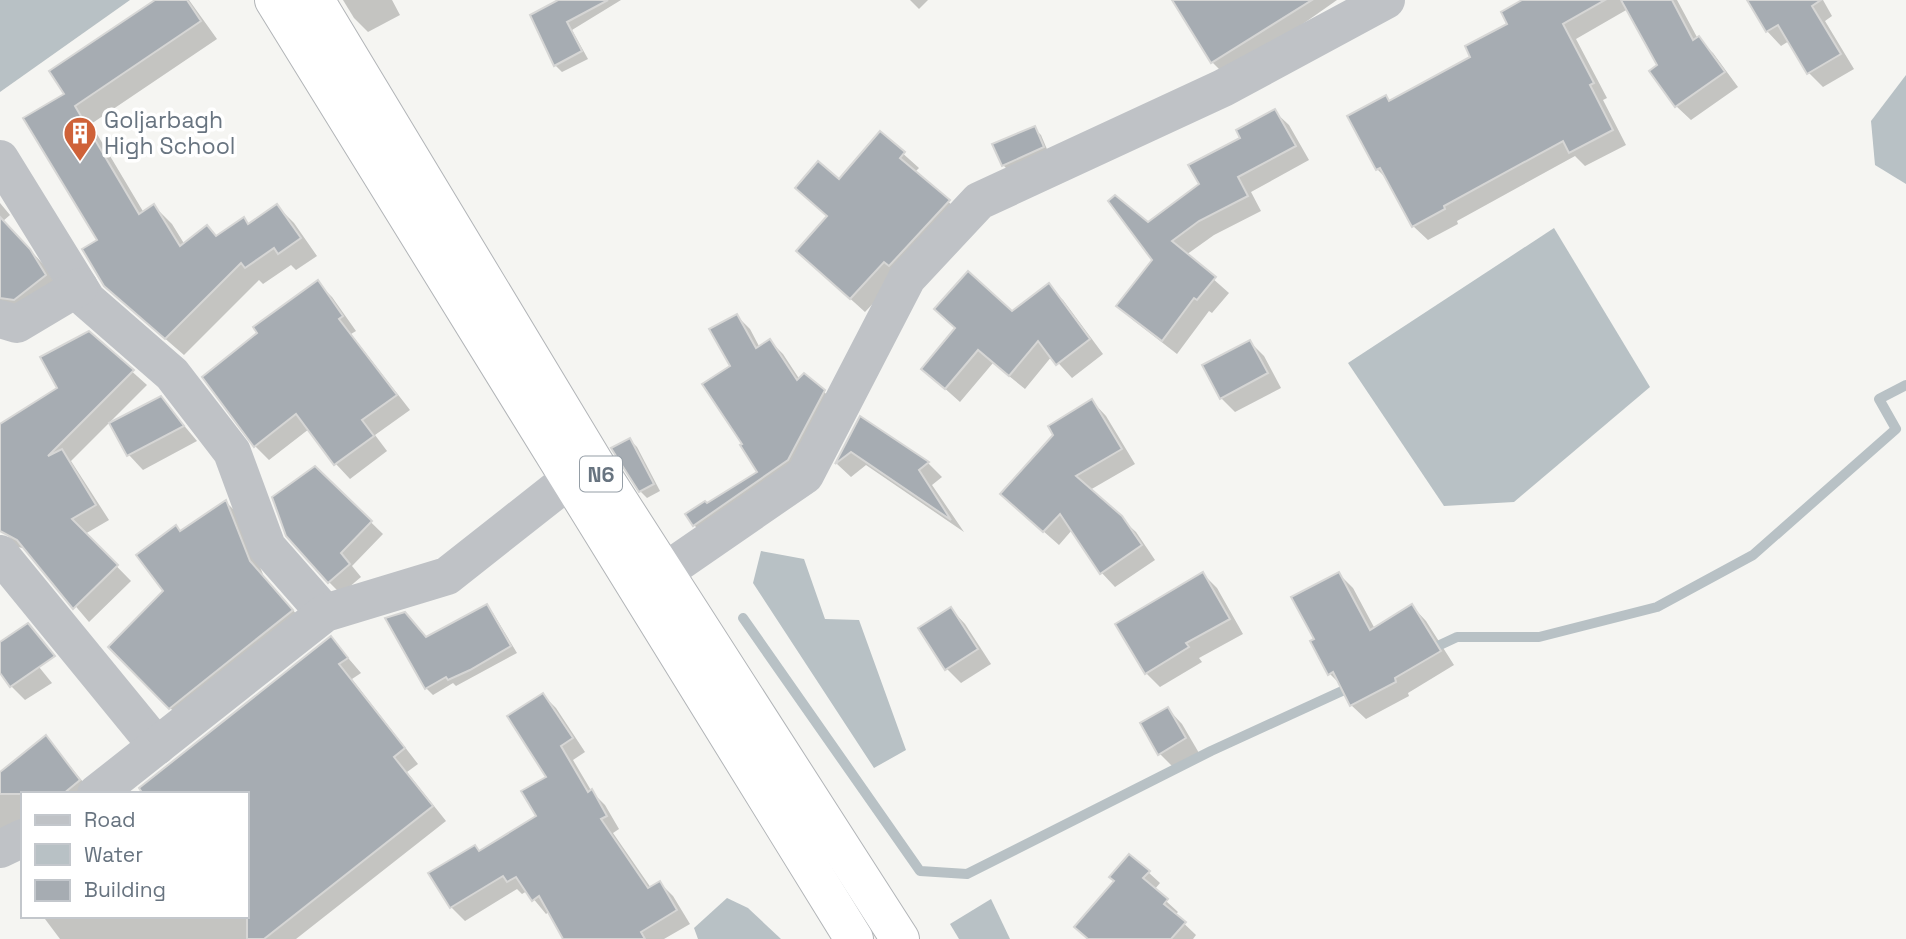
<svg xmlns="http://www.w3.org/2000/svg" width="1906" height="939" font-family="'Space Grotesk',sans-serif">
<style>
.water{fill:#b8c1c5}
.shadow{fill:#0003}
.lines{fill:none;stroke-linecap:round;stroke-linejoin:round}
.stream{stroke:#b8c1c5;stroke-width:10}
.building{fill:#a6acb2;stroke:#d6d6d5;stroke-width:2}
.highway-casing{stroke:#b2b5b8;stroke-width:40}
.minor{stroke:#bfc2c6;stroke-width:38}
.highway{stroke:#fff;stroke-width:38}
.labels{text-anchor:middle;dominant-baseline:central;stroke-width:7;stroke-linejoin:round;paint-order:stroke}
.shield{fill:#fff;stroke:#959ea6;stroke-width:2}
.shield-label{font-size:21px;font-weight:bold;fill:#687480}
.poi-label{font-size:23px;fill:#687480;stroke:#fff;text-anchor:start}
</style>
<rect width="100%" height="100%" fill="#f5f5f2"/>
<g class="water">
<polygon points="0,0 130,0 0,92"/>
<polygon points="1906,75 1906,184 1875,165 1871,121"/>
<polygon points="1554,228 1650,387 1514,502 1444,506 1348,363"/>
<polygon points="761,551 804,559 825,619 859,620 906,750 874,768 753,583"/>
<polygon points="727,898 748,908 781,939 698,939 694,928"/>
<polygon points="991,899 1010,939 959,939 950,924"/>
</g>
<g class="shadow">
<polygon points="158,0 189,0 217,39 91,124 144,213 154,206 172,224 185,245 217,238 249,225 277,206 294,223 317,256 296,270 291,265 263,284 259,280 184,355 124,303 99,241 66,94"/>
<polygon points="343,0 392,0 400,15 368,32 354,18"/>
<polygon points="561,0 621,0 572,30 588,59 562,72 555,65"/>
<polygon points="910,0 928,0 919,9"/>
<polygon points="1174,0 1337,0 1227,77 1212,62"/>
<polygon points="1524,0 1677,0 1698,39 1713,53 1738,87 1691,120 1676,106 1651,71 1659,66 1628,9 1576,39 1607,98 1603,100 1626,145 1585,166 1575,156 1457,221 1458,224 1428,240 1413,226 1389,181 1377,169 1386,97 1390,102 1473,57 1509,24"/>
<polygon points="1749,0 1823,0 1832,16 1825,21 1854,69 1823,87 1809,73 1789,41 1781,46 1767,31"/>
<polygon points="1274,111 1289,125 1309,160 1251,192 1261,211 1214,235 1186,255 1229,293 1212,313 1209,311 1177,354 1133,320 1118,306 1154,260 1148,224 1201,185 1243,139"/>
<polygon points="1034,128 1041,135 1049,154 1010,172 1003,165"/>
<polygon points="880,133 919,168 915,172 963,215 899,276 865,312 813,265 829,217"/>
<polygon points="0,203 10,215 3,221 44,265 59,290 0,309"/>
<polygon points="318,283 332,297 356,331 351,334 410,410 375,435 387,451 350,479 336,464 309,429 269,460 255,446"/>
<polygon points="1048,286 1063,300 1103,354 1072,378 1052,356 1025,389 993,363 960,402 923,369 1012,313"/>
<polygon points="737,316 750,329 760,348 770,341 783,354 800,380 823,391 837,404 801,473 707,538 694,525 707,505 760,473 744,444 732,367"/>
<polygon points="89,333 147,385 71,461 109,520 85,534 131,581 89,622 27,549 18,547 0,527 0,426 59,389"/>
<polygon points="1250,342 1264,356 1281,388 1235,412 1221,398"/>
<polygon points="161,398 197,441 143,470 129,455 112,424"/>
<polygon points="1092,401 1106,416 1135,464 1090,490 1136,532 1155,560 1115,587 1101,572 1072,530 1059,545 1017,508"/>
<polygon points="861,418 928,463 942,477 932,485 964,532 866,465 851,477 837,464"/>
<polygon points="630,440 637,447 660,491 647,498 640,491"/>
<polygon points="315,468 383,534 352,566 361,577 341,594 329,582"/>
<polygon points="226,502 240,516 264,577 306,625 184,722 110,647 166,591 181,532"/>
<polygon points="1203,574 1217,588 1243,634 1199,658 1202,662 1160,687 1146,673"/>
<polygon points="1339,574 1353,588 1375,629 1412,606 1426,621 1454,665 1408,693 1409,696 1366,719 1351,705 1341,685 1330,674 1316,640"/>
<polygon points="487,606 493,613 517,653 456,686 453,683 433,695 426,688 426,639"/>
<polygon points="951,609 965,624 991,664 961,683 947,669 921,629"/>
<polygon points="331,638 361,673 352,679 418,764 407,772 446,821 296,939 60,939 45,919 47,916 247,916 247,794"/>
<polygon points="0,644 26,651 52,683 25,700 11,686 0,670"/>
<polygon points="543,695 556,708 585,752 573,760 592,792 605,805 619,829 613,833 651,888 660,883 673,896 690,924 664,939 565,939 550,911 546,914 527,891 522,894 517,889 465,921 451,907 431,873 475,847 480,852 538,817 549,778"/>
<polygon points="1168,709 1182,724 1199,753 1174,768 1160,754"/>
<polygon points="46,737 93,794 23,794 23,835 0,847 0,774"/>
<polygon points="1148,872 1160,883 1154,890 1178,912 1175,915 1196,935 1193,939 1089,939"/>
</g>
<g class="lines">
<g class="stream">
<polyline points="743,618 920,871 967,874 1211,751 1353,686"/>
<polyline points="1427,651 1457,637 1539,637 1657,607 1753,555 1896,429 1879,399 1906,385"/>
</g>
</g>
<g class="building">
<polygon points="155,0 187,0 201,21 75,106 139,214 154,204 180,246 207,225 216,236 244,217 248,224 277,204 301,238 278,254 274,248 245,268 241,263 165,339 104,286 82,249 97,240 23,118 64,94 49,71"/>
<polygon points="558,0 608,0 567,22 582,51 554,66 530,15"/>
<polygon points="1172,0 1312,0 1211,63"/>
<polygon points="1522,0 1605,0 1563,24 1594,83 1590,85 1613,130 1569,153 1563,141 1444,206 1445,209 1412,227 1380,168 1376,170 1347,116 1386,95 1389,101 1470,57 1465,46 1507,24 1501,12"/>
<polygon points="1621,0 1672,0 1693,40 1699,36 1725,72 1675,107 1649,71 1657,65"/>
<polygon points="1747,0 1821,0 1812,6 1841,54 1807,74 1778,25 1766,32"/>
<polygon points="1275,109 1296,146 1238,177 1248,196 1199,221 1172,241 1216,277 1197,300 1194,298 1162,341 1116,306 1152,260 1108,201 1115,195 1148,222 1199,184 1188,165 1240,138 1236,130"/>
<polygon points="1035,126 1044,147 1002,166 992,144"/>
<polygon points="880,131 905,152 900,158 950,200 889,266 884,262 850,299 796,251 827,216 795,188 818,161 839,179"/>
<polygon points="0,217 30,249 46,275 14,300 0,298"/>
<polygon points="968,271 1012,311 1049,283 1090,339 1056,365 1038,341 1009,376 978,350 945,389 921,369 955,328 934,309"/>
<polygon points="318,280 343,316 339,319 397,395 362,420 374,436 334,465 296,414 254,447 202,377 257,333 253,327"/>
<polygon points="737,314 756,348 770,339 797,380 804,373 825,390 788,460 693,526 685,514 705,501 707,503 757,472 740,445 742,444 702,384 730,366 709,329"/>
<polygon points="89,331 134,370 48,456 62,449 96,505 72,519 118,565 73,609 17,540 0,531 0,424 57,388 40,357"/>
<polygon points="1250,340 1268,373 1220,399 1202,365"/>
<polygon points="161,396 184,426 127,456 109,423"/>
<polygon points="1092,399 1122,449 1076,476 1122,516 1142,545 1100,574 1060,514 1043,532 1000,494 1053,435 1048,426"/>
<polygon points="860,416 929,462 919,470 951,520 851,452 835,464"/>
<polygon points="630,438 654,484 639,492 611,448"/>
<polygon points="315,466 372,521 341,553 350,564 328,583 286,536 272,497"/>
<polygon points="226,500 250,561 293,610 169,709 108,647 163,591 136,555 176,525 180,531"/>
<polygon points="1203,572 1230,619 1186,643 1189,647 1145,674 1115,624"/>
<polygon points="1339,572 1370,630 1412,604 1441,651 1395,678 1396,682 1350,706 1333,672 1328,675 1310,641 1314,639 1291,597"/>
<polygon points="487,604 511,646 470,670 448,680 446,677 425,689 385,618 405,612 426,637"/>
<polygon points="951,607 978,649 945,670 918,628"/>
<polygon points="28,623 55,656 10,687 0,673 0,642"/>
<polygon points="331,636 348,658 339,664 405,748 394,757 433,806 264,939 247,939 247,794 143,794 139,788"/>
<polygon points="543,693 573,738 561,746 588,792 592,789 607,816 601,819 648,888 660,881 677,910 641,932 645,939 563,939 539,896 532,901 516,877 507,882 503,876 450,908 428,873 475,845 479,851 536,816 521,791 546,777 507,716"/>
<polygon points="1168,707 1186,738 1158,755 1140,723"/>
<polygon points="46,735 80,780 63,794 0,794 0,772"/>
<polygon points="1129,854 1150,871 1143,878 1168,899 1164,904 1186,922 1171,939 1088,939 1074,927 1114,881 1109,877"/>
</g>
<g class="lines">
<defs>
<g id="highway">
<polyline points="274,0 854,939"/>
<polyline points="315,0 595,464 900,939"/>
</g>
</defs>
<use href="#highway" class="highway-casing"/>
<g class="minor">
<polyline points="0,159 87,300 172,374 232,452 267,547 325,613"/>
<polyline points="0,319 17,324 79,287"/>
<polyline points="0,554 157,746"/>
<polyline points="663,573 805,475 907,278 979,201 1223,88 1386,0"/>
<polyline points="96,794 325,613 447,576 570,479"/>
<polyline points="0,849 23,838"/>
</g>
<use href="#highway" class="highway"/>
</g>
<defs>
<symbol id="building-pin" viewBox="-11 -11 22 30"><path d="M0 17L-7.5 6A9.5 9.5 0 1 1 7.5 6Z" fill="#cf6239" stroke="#fff"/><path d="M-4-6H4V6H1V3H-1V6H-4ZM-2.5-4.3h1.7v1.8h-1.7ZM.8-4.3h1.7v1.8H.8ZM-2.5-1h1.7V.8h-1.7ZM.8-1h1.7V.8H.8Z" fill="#fff"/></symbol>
</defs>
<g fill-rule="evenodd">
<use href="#building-pin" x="61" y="114" width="38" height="52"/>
</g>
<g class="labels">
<rect class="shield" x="580" y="456.5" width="42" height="35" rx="5"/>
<g class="shield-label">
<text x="601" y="474">N6</text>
</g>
<g class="poi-label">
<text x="104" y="120">Goljarbagh<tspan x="104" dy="26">High School</tspan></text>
</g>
</g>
<rect x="21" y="792" width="228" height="126" fill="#ffffff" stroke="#c3c7cc" stroke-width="2"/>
<rect x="35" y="815" width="35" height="10" fill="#bfc2c6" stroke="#c3c7cc" stroke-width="2"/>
<text x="84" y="827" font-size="21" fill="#687480">Road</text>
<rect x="35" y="844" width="35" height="21" fill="#b8c1c5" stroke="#c3c7cc" stroke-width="2"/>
<text x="84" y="862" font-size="21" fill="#687480">Water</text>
<rect x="35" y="880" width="35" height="21" fill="#a6acb2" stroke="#c3c7cc" stroke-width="2"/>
<text x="84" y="897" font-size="21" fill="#687480">Building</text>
</svg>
